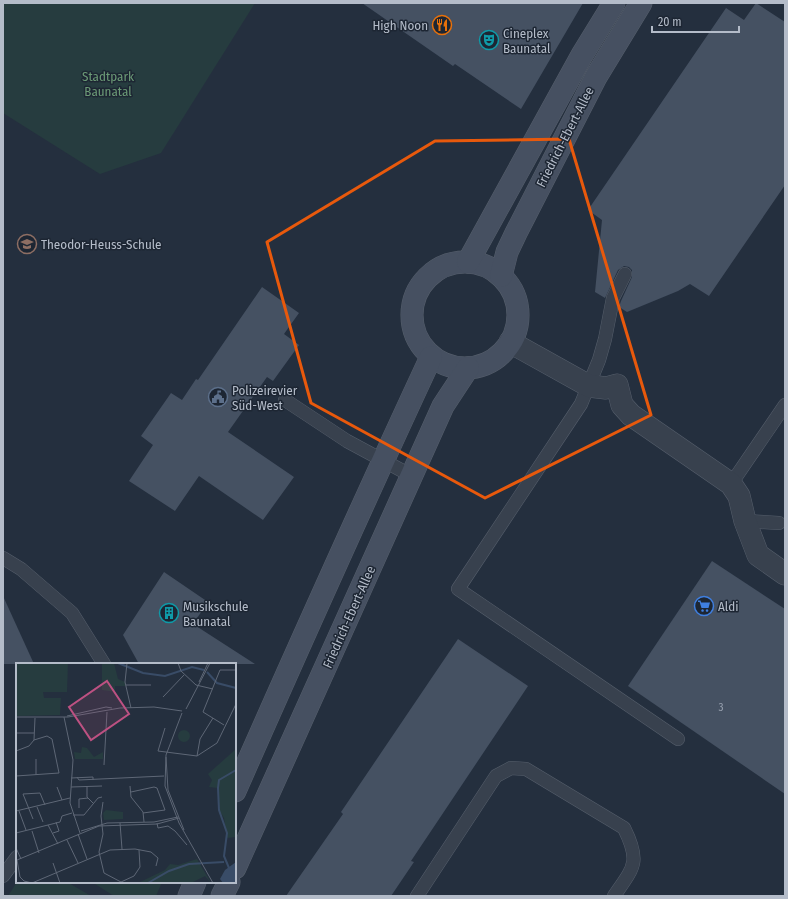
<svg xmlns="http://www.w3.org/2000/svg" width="788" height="899" font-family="'Fira Sans Condensed',sans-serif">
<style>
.green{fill:#263c3f}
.building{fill:#455162}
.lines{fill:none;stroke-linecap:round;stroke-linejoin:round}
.lane-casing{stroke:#565f6c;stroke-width:14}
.street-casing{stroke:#565f6c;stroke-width:23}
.secondary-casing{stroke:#565f6c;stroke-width:23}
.lane{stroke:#38414e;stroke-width:13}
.street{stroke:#38414e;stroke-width:22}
.secondary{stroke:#465061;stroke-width:22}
.marked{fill:none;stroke:#e8590c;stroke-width:3;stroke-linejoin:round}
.labels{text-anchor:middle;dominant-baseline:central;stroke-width:3;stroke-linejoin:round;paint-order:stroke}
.number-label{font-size:11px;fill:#98a1af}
.poi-label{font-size:13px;fill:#b4bcc9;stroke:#1d2633;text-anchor:start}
.park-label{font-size:13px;fill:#6b9a76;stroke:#1d2633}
.street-label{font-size:13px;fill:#b4bcc9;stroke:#1d2633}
.inset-river{fill:none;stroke:#394c67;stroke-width:2}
.inset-road{fill:none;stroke:#5e6776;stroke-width:1}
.view{fill:#bd5182;fill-opacity:0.15;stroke:#bd5182;stroke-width:2}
.inset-edge{fill:none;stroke:#b4bcc9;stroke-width:2}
</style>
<rect width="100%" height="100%" fill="#242f3e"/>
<g class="green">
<polygon points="3,3 255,3 161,153 100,174 3,113"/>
<polygon points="17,882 67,882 91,896 8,896"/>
<polygon points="92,882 162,882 156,896 114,896"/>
</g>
<g class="building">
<polygon points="362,3 583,3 521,109 455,64 453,66"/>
<polygon points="756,3 785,22 785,185 709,296 690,284 678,291 627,312 619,307 621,301 632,277 632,270 629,267 624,266 618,270 605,298 595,292 602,220 588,210 726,8 744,20"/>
<polygon points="262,287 299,313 284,334 299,345 273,381 267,377 228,432 294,477 263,520 199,476 175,511 129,481 153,445 141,436 171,393 182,400 196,379 198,380"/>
<polygon points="712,561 785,609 785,794 628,686"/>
<polygon points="164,572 208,602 193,624 255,664 139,664 123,635"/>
<polygon points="3,596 34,664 3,664"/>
<polygon points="458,639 528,686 411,861 414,862 391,896 286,896 343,814 341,812"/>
</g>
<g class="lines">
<defs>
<g id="lane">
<polyline points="625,274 613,298 605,339 599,360 581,404 458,589 678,739"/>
<polyline points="285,400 347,441 412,476"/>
<polyline points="731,484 785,405"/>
<polyline points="745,521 779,523"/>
<polyline points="3,558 21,569 72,613 104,664"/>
<polyline points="3,876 17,857"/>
<path d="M417,896L496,776L511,768L526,769L624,828C641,862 634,867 614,896"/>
</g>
<polyline id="street" points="510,342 589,386 606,388 617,385 622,405 631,415 731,484 739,496 745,521 758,555 785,574"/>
<g id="secondary">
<circle cx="465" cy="315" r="53"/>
<polyline points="468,262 582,55 614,3"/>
<polyline points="501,276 507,252 516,233 596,77 641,3"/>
<path d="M235,791C299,646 364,501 431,357"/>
<polyline points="235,868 443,406 468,368"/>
<polyline points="189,896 195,882"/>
<polyline points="222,896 229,882"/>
</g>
</defs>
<use href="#lane" class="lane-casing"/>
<use href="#street" class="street-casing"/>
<use href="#secondary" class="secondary-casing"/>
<use href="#lane" class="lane"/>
<use href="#street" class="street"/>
<use href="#secondary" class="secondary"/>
</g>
<path class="marked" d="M569,139L651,415L485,498L311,403L267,242L435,141Z"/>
<defs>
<symbol id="restaurant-ring" viewBox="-11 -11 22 22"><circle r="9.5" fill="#1d2633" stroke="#e8710a" stroke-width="1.5"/><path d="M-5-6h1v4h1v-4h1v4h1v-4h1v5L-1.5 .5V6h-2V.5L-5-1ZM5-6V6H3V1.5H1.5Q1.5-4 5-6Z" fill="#e8710a"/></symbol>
<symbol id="theatre-ring" viewBox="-11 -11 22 22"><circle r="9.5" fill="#1d2633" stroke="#0f9aa8" stroke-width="1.5"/><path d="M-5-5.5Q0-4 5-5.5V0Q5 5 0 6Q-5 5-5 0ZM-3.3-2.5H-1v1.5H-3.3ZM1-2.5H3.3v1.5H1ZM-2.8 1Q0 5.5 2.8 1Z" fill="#0f9aa8"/></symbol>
<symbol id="school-ring" viewBox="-11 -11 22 22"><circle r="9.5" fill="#1d2633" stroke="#8d6e63" stroke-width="1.5"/><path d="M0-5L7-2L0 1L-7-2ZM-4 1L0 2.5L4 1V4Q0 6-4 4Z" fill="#8d6e63"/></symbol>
<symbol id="civic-ring" viewBox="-11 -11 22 22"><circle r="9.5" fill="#1d2633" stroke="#5c6f8a" stroke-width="1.5"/><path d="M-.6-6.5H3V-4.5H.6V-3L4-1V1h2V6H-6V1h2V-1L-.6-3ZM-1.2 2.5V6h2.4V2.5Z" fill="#5c6f8a"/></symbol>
<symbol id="supermarket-ring" viewBox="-11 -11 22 22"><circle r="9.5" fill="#1d2633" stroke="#3f7fe0" stroke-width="1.5"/><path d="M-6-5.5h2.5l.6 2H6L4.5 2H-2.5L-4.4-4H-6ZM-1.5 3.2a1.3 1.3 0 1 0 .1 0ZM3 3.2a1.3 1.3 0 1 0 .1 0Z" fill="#3f7fe0"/></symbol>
<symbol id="building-ring" viewBox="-11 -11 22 22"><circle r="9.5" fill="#1d2633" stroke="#0f9aa8" stroke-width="1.5"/><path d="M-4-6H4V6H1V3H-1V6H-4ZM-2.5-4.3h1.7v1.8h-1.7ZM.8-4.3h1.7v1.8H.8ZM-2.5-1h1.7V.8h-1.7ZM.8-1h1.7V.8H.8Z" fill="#0f9aa8"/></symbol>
</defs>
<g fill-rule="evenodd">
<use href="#restaurant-ring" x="431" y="14" width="22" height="22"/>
<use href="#theatre-ring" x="478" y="29" width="22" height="22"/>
<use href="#school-ring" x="16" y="233" width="22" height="22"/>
<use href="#civic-ring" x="207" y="386" width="22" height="22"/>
<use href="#supermarket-ring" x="693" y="595" width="22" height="22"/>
<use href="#building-ring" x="158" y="602" width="22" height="22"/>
</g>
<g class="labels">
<g class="number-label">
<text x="721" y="707">3</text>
</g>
<g class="poi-label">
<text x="428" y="25" text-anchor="end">High Noon</text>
<text x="503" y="33">Cineplex<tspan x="503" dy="15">Baunatal</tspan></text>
<text x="41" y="244">Theodor-Heuss-Schule</text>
<text x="232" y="390">Polizeirevier<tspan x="232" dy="15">Süd-West</tspan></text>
<text x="183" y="606">Musikschule<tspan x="183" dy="15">Baunatal</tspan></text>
<text x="718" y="606">Aldi</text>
</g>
<g class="park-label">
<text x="108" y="76">Stadtpark<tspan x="108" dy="15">Baunatal</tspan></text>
</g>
<g class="street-label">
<text transform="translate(565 137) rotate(-63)">Friedrich-Ebert-Allee</text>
<text transform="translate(349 617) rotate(-66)">Friedrich-Ebert-Allee</text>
</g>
</g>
<g transform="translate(16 663)">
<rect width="220" height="220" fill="#242f3e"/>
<path d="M0,0H52L51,29H27L28,35H45L44,52L0,53ZM86,0H98L102,16L109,19V23H99V29L86,27ZM162 73a6 6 0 1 1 12 0a6 6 0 1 1-12 0ZM66,84L71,85L78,94L87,89V96H59L58,89L65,90ZM220,86V174L211,175L208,155L203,147L202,125L193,124L196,117L192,111ZM90,147L107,149V156L88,157L87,150ZM181,196L195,220L189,213L175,220H122L149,207L154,201L162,202Z" fill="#263c3f"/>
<path d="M220,199V220H207L204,216L209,207Z" fill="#394c67"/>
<path class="inset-river" d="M102,0L127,10L149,13L176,4L188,7M191,9L201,20L220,25M213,205L208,193L211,170L203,147L202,125L203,117L220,107M132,220L153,208L173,201L208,199"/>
<path class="inset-road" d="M111,0L109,19L115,45M162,0L165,8L180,22L197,26M183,19L192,0M110,22H135M147,34L168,12M170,46L194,0M166,50L150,92L149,123L163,160L197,220M51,53L90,44L96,45M0,54H52L104,45L138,44L166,48M48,54L57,97L54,140L64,170M208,62L187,49L204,7H220M149,65L142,88L181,93L201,80L220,41M0,70H18M0,88L13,83L18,77L19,55M181,93L184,76L197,55M150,94L152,127L168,167M20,96V112M88,102L91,49M0,113L43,110L36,76L31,73L18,77M61,114L63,117L148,113M55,115L77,114V117M114,123L115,134L127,149L128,159M41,124L46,137M55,124L86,123M71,124V134L77,140M115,129L138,124L141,125L149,147L127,150M87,139L85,153L87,171L83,189L88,210M21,144L27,159M63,145V136L72,135M0,148L54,135M3,148L10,167M57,152H68L82,135L86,134M17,156L7,131L24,130L29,142M104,160L106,186M141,160L142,165L152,163L159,168L171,182M32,162L42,181M16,168L23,190M65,168L91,160L138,159L162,154M0,170L44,159L46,153L56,150M37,170L43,168L40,159M62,171L71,196M51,177L62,200M0,185L5,196M1,197L4,214L8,218L16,220L94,187L119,186L135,189L142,195L140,203M1,197L83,163L141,161L163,155M37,200L44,220M88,210L105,219L118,213L124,204L123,187"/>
<path class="view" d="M91,18L113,51L75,77L53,44Z"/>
<rect width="220" height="220" class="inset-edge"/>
</g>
<rect width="788" height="899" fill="none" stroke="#b4bcc9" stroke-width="8"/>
<path d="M652 26v6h87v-6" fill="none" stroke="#b4bcc9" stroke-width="2"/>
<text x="658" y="26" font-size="12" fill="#b4bcc9" stroke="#1d2633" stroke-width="3" paint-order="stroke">20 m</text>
</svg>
